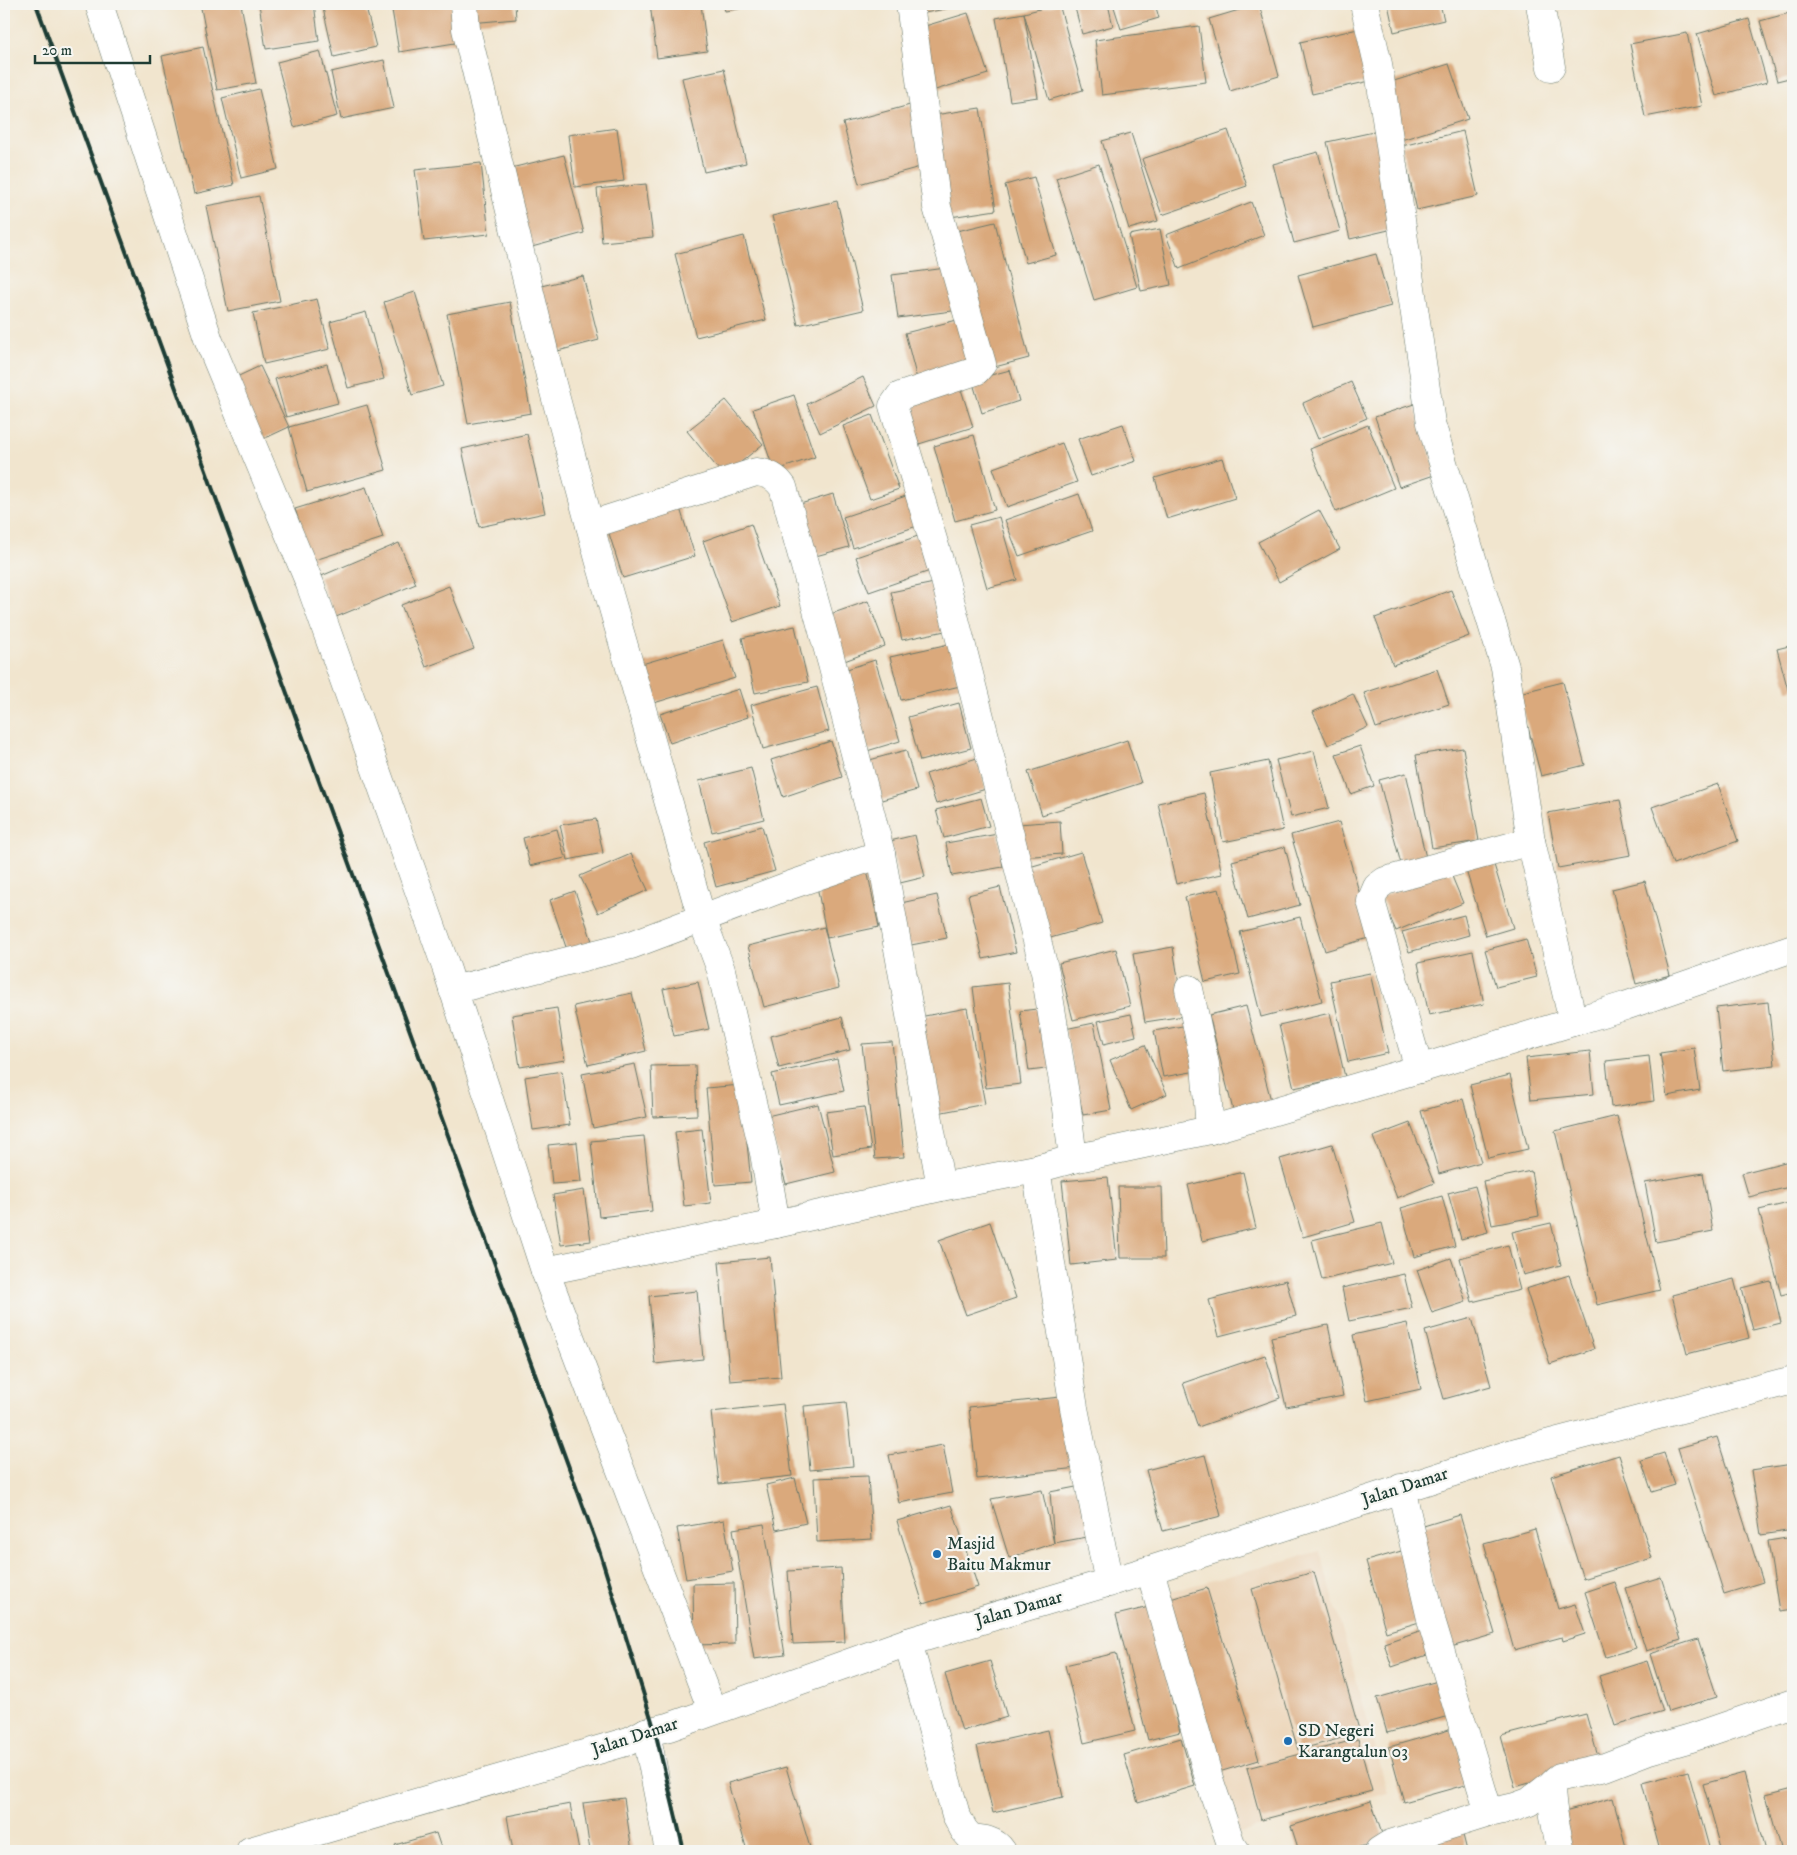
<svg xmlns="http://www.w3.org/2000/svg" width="1797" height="1855" font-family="'IM FELL DW Pica',serif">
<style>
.built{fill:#edd7bb}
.building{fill:#daa97b}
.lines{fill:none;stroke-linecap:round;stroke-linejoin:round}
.minor-casing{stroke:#68786a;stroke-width:29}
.tertiary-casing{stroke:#68786a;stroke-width:29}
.minor{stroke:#fff;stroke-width:28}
.tertiary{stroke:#fff;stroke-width:28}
.rail{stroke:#1f3d34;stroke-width:4}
.poi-dot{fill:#1f6fb2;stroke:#f6f6f2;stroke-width:2}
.labels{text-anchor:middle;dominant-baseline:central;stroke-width:4.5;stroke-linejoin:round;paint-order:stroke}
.street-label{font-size:18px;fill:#1f3d34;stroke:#f6f6f2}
.poi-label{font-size:18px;fill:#1f3d34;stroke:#f6f6f2;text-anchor:start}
</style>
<rect width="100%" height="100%" fill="#f6f6f2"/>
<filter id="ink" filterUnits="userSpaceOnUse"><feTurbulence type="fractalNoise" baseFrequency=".02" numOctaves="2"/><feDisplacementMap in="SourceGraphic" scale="10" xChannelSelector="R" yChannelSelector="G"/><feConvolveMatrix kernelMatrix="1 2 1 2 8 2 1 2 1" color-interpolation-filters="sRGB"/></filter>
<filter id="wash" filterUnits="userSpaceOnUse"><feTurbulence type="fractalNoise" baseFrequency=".0096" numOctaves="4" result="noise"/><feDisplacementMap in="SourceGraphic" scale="20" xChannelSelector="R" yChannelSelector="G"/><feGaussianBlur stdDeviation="1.12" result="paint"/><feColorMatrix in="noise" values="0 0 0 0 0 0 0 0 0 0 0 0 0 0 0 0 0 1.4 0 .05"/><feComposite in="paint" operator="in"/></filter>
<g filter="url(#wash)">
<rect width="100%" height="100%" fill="#f1e5ce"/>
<polygon class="built" points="1320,1551 1388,1793 1228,1836 1162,1594"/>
<g id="blocks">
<g class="building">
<polygon points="224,4 241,4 256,83 217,90 201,8"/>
<polygon points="259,4 314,4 319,41 266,49"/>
<polygon points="322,4 365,4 376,47 334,57"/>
<polygon points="391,4 455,4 461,42 399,52"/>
<polygon points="469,4 515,4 516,19 470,23"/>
<polygon points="650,4 701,4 707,51 657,58"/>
<polygon points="723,4 762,4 763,5 725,11"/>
<polygon points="918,4 965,4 965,5 920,14"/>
<polygon points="1059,4 1083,90 1049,100 1024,13 1038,97 1010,101 996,18 1024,13"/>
<polygon points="1074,4 1108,4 1113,26 1082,34"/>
<polygon points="1113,4 1155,4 1159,18 1121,29"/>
<polygon points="1259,4 1279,76 1230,91 1209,19"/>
<polygon points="1388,4 1440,4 1444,20 1394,32"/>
<polygon points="1793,12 1793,77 1777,81 1760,21"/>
<polygon points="968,13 988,74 932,91 912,30"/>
<polygon points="1749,19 1767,82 1716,96 1697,34"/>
<polygon points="1199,26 1206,82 1102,95 1095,40"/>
<polygon points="1358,29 1370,81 1312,94 1300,42"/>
<polygon points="1687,33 1702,106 1645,117 1630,44"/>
<polygon points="203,47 234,185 194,194 162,56"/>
<polygon points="320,51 337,116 294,127 277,62"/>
<polygon points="384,60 394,108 341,119 331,72"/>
<polygon points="1449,64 1468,119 1398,141 1381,85"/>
<polygon points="724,69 746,163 704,172 682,78"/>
<polygon points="259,89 278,169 241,178 222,98"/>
<polygon points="910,105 927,165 859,184 843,123"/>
<polygon points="980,108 996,210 944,218 928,116"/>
<polygon points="617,128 624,181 575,187 568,135"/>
<polygon points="1228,130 1247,186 1162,215 1142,159"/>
<polygon points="1383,130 1406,226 1350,239 1327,142"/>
<polygon points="1463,131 1478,196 1417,210 1402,146"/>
<polygon points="1131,133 1158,221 1129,229 1102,141"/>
<polygon points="1318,152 1340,231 1294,243 1273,164"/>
<polygon points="564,155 584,233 528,248 507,169"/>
<polygon points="481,163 489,234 424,241 415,170"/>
<polygon points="1099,164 1137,287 1094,300 1056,178"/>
<polygon points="1034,177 1056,255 1026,263 1005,185"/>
<polygon points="646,184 653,237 602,242 597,189"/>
<polygon points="259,196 280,301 228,311 206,206"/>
<polygon points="837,201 863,310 798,325 772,216"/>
<polygon points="1251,202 1264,235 1179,269 1166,235"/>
<polygon points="995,222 1029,358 987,369 953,232"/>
<polygon points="1160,229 1171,285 1141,291 1129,235"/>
<polygon points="744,236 766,320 696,337 675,254"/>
<polygon points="1376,254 1391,306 1313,327 1298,275"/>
<polygon points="954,267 960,310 898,318 892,275"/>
<polygon points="583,276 599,340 554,352 537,287"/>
<polygon points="415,292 443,386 412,395 384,302"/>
<polygon points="317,299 330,349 264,364 253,313"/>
<polygon points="510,302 531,413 468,424 447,314"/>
<polygon points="366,312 384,379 348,388 330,322"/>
<polygon points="965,318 977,363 917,379 905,333"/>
<polygon points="327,364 338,403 286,417 275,379"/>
<polygon points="260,366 289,427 257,442 228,381"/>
<polygon points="1010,370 1019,401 982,413 972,380"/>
<polygon points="863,377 876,406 820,433 807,404"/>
<polygon points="1351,382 1367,418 1318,439 1303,403"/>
<polygon points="959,383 973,427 919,444 904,400"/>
<polygon points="794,395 815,457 774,471 753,409"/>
<polygon points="726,400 763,444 724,476 687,431"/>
<polygon points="1414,404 1437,474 1399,487 1375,417"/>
<polygon points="367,405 386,470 307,492 289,427"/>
<polygon points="872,415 899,489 870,499 843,426"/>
<polygon points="1123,424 1136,461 1091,476 1078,439"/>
<polygon points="1368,425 1394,488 1336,512 1310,449"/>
<polygon points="527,434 545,513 479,527 462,449"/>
<polygon points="974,435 995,510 955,521 934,446"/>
<polygon points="1062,443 1077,482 1007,507 993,468"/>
<polygon points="1222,458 1235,498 1167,519 1155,478"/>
<polygon points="366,487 383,538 312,561 295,509"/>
<polygon points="833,494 849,547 812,557 797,505"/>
<polygon points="1079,494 1092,531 1019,556 1005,520"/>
<polygon points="906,496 917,526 853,548 843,517"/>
<polygon points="679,505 695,556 623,578 607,527"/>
<polygon points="1319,510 1340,549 1279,582 1258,542"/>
<polygon points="999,517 1017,580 987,588 969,525"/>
<polygon points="751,524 780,606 732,622 703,541"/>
<polygon points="918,536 930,571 869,592 856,557"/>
<polygon points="399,543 416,584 336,617 319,577"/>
<polygon points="934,583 945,631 902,640 891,592"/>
<polygon points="449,586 474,649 426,667 401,605"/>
<polygon points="1451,590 1469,636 1393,665 1375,618"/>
<polygon points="868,601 885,646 839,663 822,617"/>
<polygon points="795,626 808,682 755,693 742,638"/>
<polygon points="723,640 735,678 654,703 642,664"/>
<polygon points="949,644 960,686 901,700 890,657"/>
<polygon points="1793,645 1793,689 1788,690 1777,649"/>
<polygon points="875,660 900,741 867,751 841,671"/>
<polygon points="1437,669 1449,704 1376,728 1364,693"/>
<polygon points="1563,682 1585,765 1541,776 1519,693"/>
<polygon points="817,687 829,731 763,749 751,705"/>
<polygon points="739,689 748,717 670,743 660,714"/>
<polygon points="1353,694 1368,727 1328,745 1313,712"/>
<polygon points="959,703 971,748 920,761 908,717"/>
<polygon points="1127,740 1141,783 1042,815 1028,772"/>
<polygon points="831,741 842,777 783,797 771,760"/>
<polygon points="1360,746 1374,786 1351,794 1336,754"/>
<polygon points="1463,748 1479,841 1432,848 1416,755"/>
<polygon points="906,750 917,790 878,801 866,761"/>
<polygon points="1314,751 1329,808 1291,817 1276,760"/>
<polygon points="977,758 986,789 936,804 926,774"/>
<polygon points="1268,761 1283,830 1223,842 1210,773"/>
<polygon points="751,768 764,819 712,832 699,781"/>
<polygon points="1406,773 1427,862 1402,868 1379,780"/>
<polygon points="1718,784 1738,841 1673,864 1652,807"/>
<polygon points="1204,793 1222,874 1176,884 1158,803"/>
<polygon points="981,798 989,826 944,838 936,810"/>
<polygon points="1620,800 1631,855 1558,868 1548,813"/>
<polygon points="596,819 603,853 568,860 560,825"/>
<polygon points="1060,821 1062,854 1020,857 1018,824"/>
<polygon points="1339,822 1372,937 1325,951 1291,835"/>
<polygon points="762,826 775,871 716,887 704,842"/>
<polygon points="557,829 565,858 530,866 523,838"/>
<polygon points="998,834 1003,867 952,876 946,843"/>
<polygon points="915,835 925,877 900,883 890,841"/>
<polygon points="1285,847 1300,905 1248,919 1232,861"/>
<polygon points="1081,852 1102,923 1047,939 1026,868"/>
<polygon points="631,854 648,890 598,913 580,876"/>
<polygon points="1492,858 1513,928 1486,936 1465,867"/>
<polygon points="1449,869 1463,903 1396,931 1381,897"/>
<polygon points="867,870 879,927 827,938 816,881"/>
<polygon points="1645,881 1670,975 1636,984 1612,889"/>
<polygon points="1000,887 1016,952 983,959 968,895"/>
<polygon points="1219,889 1240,974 1205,982 1185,897"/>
<polygon points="575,891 592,941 567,950 550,900"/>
<polygon points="937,895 947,938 901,947 892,905"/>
<polygon points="1464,915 1469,935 1409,952 1402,932"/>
<polygon points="1300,917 1322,1001 1261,1017 1240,932"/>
<polygon points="824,927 839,988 764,1007 748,946"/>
<polygon points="1526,939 1537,977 1496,987 1485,950"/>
<polygon points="1173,947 1184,1016 1145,1022 1133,954"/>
<polygon points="1116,949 1130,1006 1073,1020 1059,963"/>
<polygon points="1473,951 1484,1004 1429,1015 1418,963"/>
<polygon points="1370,973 1388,1053 1348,1062 1330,981"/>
<polygon points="698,982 709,1029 674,1036 663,989"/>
<polygon points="1008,983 1021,1084 986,1088 973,987"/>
<polygon points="632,993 646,1051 588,1065 574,1006"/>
<polygon points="1768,1002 1775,1065 1723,1071 1716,1008"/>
<polygon points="1246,1006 1273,1108 1235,1118 1209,1015"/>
<polygon points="557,1008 565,1060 520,1067 512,1015"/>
<polygon points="967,1008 985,1104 932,1114 914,1018"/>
<polygon points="1045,1008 1054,1068 1029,1071 1020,1011"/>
<polygon points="1330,1013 1345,1077 1294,1088 1279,1025"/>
<polygon points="1131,1014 1136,1036 1104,1044 1098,1021"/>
<polygon points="842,1017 850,1050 779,1068 771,1036"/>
<polygon points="1094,1023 1111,1110 1083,1115 1065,1029"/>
<polygon points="1188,1025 1197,1071 1163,1077 1154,1031"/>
<polygon points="892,1042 904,1157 875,1159 862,1044"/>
<polygon points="1145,1045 1167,1094 1131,1110 1110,1060"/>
<polygon points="1694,1048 1700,1090 1667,1096 1660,1053"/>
<polygon points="1590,1051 1594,1094 1531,1100 1526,1058"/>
<polygon points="1649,1056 1654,1101 1611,1107 1606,1061"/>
<polygon points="837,1059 844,1091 779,1105 772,1074"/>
<polygon points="635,1064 647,1117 593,1128 582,1074"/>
<polygon points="695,1065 697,1115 653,1117 651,1066"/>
<polygon points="562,1071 570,1125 533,1130 525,1077"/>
<polygon points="1510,1075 1528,1149 1488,1158 1470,1085"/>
<polygon points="741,1085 751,1182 715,1185 706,1088"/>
<polygon points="1463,1099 1481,1162 1439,1174 1421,1111"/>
<polygon points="818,1104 835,1172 786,1184 767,1116"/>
<polygon points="864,1107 871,1149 833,1155 826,1112"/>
<polygon points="1617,1116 1660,1290 1597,1305 1555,1131"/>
<polygon points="1410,1123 1434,1183 1397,1198 1373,1137"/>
<polygon points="702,1129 711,1203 684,1206 675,1132"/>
<polygon points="644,1136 652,1211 599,1217 591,1141"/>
<polygon points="577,1142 581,1182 552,1184 548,1145"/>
<polygon points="1332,1144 1355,1222 1303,1237 1280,1159"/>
<polygon points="1793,1160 1793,1186 1749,1197 1742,1173"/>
<polygon points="1531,1171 1539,1216 1492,1225 1483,1181"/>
<polygon points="1243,1172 1256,1228 1202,1241 1188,1185"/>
<polygon points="1703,1173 1713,1231 1656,1242 1645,1183"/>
<polygon points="1108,1177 1117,1260 1071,1265 1062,1181"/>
<polygon points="1475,1186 1488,1232 1461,1239 1448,1193"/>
<polygon points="1118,1187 1162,1187 1164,1258 1120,1258"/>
<polygon points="584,1190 591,1241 561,1245 553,1195"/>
<polygon points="1442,1196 1455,1246 1414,1257 1401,1208"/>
<polygon points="1793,1202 1793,1292 1781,1295 1759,1210"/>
<polygon points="990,1222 1016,1298 966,1315 939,1240"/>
<polygon points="1382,1223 1392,1263 1322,1280 1312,1240"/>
<polygon points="1551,1223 1561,1265 1523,1275 1512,1232"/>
<polygon points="1508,1245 1520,1290 1472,1302 1460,1258"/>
<polygon points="770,1257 781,1377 730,1381 719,1262"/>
<polygon points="1451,1258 1466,1302 1432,1313 1417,1270"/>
<polygon points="1404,1274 1412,1308 1349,1321 1342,1288"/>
<polygon points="1569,1275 1594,1349 1550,1364 1526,1289"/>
<polygon points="1734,1279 1749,1338 1687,1354 1672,1295"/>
<polygon points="1286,1280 1296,1316 1219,1336 1209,1300"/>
<polygon points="1771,1281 1781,1323 1753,1330 1742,1288"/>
<polygon points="697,1291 703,1359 655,1364 649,1296"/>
<polygon points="1472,1318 1491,1386 1444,1399 1425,1331"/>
<polygon points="1407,1323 1421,1389 1367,1401 1353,1335"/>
<polygon points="1328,1325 1343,1396 1286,1407 1271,1337"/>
<polygon points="1265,1355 1280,1398 1198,1427 1183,1383"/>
<polygon points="1069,1396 1077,1468 977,1479 969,1407"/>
<polygon points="846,1402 853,1466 810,1470 804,1406"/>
<polygon points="783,1404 792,1476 719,1484 711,1412"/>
<polygon points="1717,1437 1763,1582 1724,1594 1678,1448"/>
<polygon points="943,1445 952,1493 899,1503 889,1455"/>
<polygon points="1664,1453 1675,1485 1652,1492 1641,1460"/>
<polygon points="1205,1455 1221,1516 1163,1531 1146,1470"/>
<polygon points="1619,1455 1652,1558 1583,1579 1551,1476"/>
<polygon points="1793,1464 1793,1530 1761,1535 1751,1470"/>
<polygon points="868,1476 872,1539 817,1542 814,1478"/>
<polygon points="795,1478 806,1523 776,1530 766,1485"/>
<polygon points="1081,1486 1093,1536 1054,1543 1009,1558 991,1499 1042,1490 1054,1543 1050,1492"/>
<polygon points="951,1505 978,1587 923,1604 897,1521"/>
<polygon points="1460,1515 1495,1634 1451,1647 1417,1528"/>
<polygon points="724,1520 733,1571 686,1579 677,1528"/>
<polygon points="764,1524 785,1655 754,1659 733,1529"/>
<polygon points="1535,1529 1558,1609 1575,1604 1585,1634 1563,1641 1562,1637 1514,1650 1484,1543"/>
<polygon points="1793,1537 1793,1609 1779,1611 1768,1541"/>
<polygon points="1405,1550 1426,1620 1386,1632 1366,1561"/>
<polygon points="841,1568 845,1642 793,1644 788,1571"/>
<polygon points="1314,1572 1360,1733 1298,1750 1252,1589"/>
<polygon points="1661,1577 1681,1640 1646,1651 1626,1588"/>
<polygon points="1615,1582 1636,1648 1606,1657 1585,1592"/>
<polygon points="734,1583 735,1644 694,1645 693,1584"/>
<polygon points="1207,1588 1259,1760 1219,1772 1167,1600"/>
<polygon points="1149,1607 1180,1732 1148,1740 1116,1615"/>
<polygon points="1428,1628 1436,1652 1392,1667 1384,1643"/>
<polygon points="1698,1639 1717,1697 1668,1712 1650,1654"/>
<polygon points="1116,1653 1135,1731 1084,1743 1065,1665"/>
<polygon points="990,1661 1007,1717 962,1731 945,1674"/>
<polygon points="1647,1661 1663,1711 1615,1726 1599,1676"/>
<polygon points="1445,1679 1456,1714 1387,1733 1377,1698"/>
<polygon points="1586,1714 1600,1764 1515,1787 1501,1736"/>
<polygon points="1463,1726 1479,1781 1404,1802 1389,1747"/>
<polygon points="1048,1730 1063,1797 993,1813 977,1746"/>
<polygon points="1181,1738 1195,1786 1138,1803 1124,1755"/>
<polygon points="1358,1739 1372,1791 1261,1820 1247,1768"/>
<polygon points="786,1767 811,1851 747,1851 728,1783"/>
<polygon points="1688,1771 1710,1851 1660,1851 1642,1783"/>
<polygon points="1744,1773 1765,1851 1722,1851 1703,1784"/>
<polygon points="1793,1788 1793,1851 1781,1851 1766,1795"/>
<polygon points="624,1798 632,1851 590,1851 583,1803"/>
<polygon points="1613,1798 1627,1851 1568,1851 1557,1813"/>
<polygon points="1371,1801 1384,1840 1346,1851 1299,1851 1291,1826"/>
<polygon points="570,1804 579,1851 513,1851 507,1816"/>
<polygon points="1462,1831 1467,1851 1412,1851"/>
<polygon points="436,1833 442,1851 397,1851 395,1845"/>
</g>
</g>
</g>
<g filter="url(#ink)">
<use href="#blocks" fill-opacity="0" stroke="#68786a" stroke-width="1"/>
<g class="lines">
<defs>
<g id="minor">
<polyline points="99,4 209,341 310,584 446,967 545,1271 712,1710"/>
<polyline points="464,4 466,29 552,384 599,559 702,919 721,970 764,1153 776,1224"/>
<polyline points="910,4 937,207 982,364 976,371 900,396 893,406 945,580 1045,972 1066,1100 1073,1159"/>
<polyline points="1364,4 1378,64 1431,423 1505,667 1531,841 1385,881 1377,887 1371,901 1419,1069"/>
<polyline points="1540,4 1551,67"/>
<path d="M590,525L756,472C768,473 776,477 783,487L832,664L881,854L941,1187"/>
<polyline points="1531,841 1573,1022"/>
<polyline points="1189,989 1205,1064 1210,1130"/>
<polyline points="453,990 631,945 785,887 881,854"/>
<polyline points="1036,1169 1074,1408 1109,1583"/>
<polyline points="545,1271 776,1224 941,1187 1036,1169 1073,1159 1210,1130 1419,1069 1625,1006 1793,948"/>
<polyline points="1150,1570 1210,1782 1231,1844 1236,1851"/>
<path d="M908,1642L956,1815L964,1830L971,1838C983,1839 995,1840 1002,1851"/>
<polyline points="646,1732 669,1851"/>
<polyline points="1489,1813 1515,1807 1529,1802 1552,1784"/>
<polyline points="1379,1851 1390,1844 1489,1813 1432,1623 1401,1488"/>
<path d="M1561,1851C1558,1836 1549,1799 1552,1785C1553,1781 1557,1779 1560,1777L1605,1767L1649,1750L1691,1738L1793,1703"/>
</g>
<polyline id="tertiary" points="250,1851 629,1741 646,1732 669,1727 908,1642 1150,1570 1516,1452 1793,1380"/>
</defs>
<use href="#minor" class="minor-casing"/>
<use href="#tertiary" class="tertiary-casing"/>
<use href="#minor" class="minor"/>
<use href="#tertiary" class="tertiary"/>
<polyline class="rail" points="36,4 599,1550 655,1731 684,1851"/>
</g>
</g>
<g class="poi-dot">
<circle cx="937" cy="1554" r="5"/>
<circle cx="1288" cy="1741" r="5"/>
</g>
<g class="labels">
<g class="street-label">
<text transform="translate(1405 1487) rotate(-18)">Jalan Damar</text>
<text transform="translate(1019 1609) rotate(-16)">Jalan Damar</text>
<text transform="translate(635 1737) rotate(-18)">Jalan Damar</text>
</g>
<g class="poi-label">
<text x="947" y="1544">Masjid<tspan x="947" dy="21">Baitu Makmur</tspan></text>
<text x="1298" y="1731">SD Negeri<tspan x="1298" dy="21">Karangtalun 03</tspan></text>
</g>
</g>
<rect width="1797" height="1855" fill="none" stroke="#f6f6f2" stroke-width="20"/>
<path d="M35 55v8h115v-8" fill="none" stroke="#1f3d34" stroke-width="2.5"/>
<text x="42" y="55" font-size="15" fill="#1f3d34" stroke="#f6f6f2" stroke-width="4" paint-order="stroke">20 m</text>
</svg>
